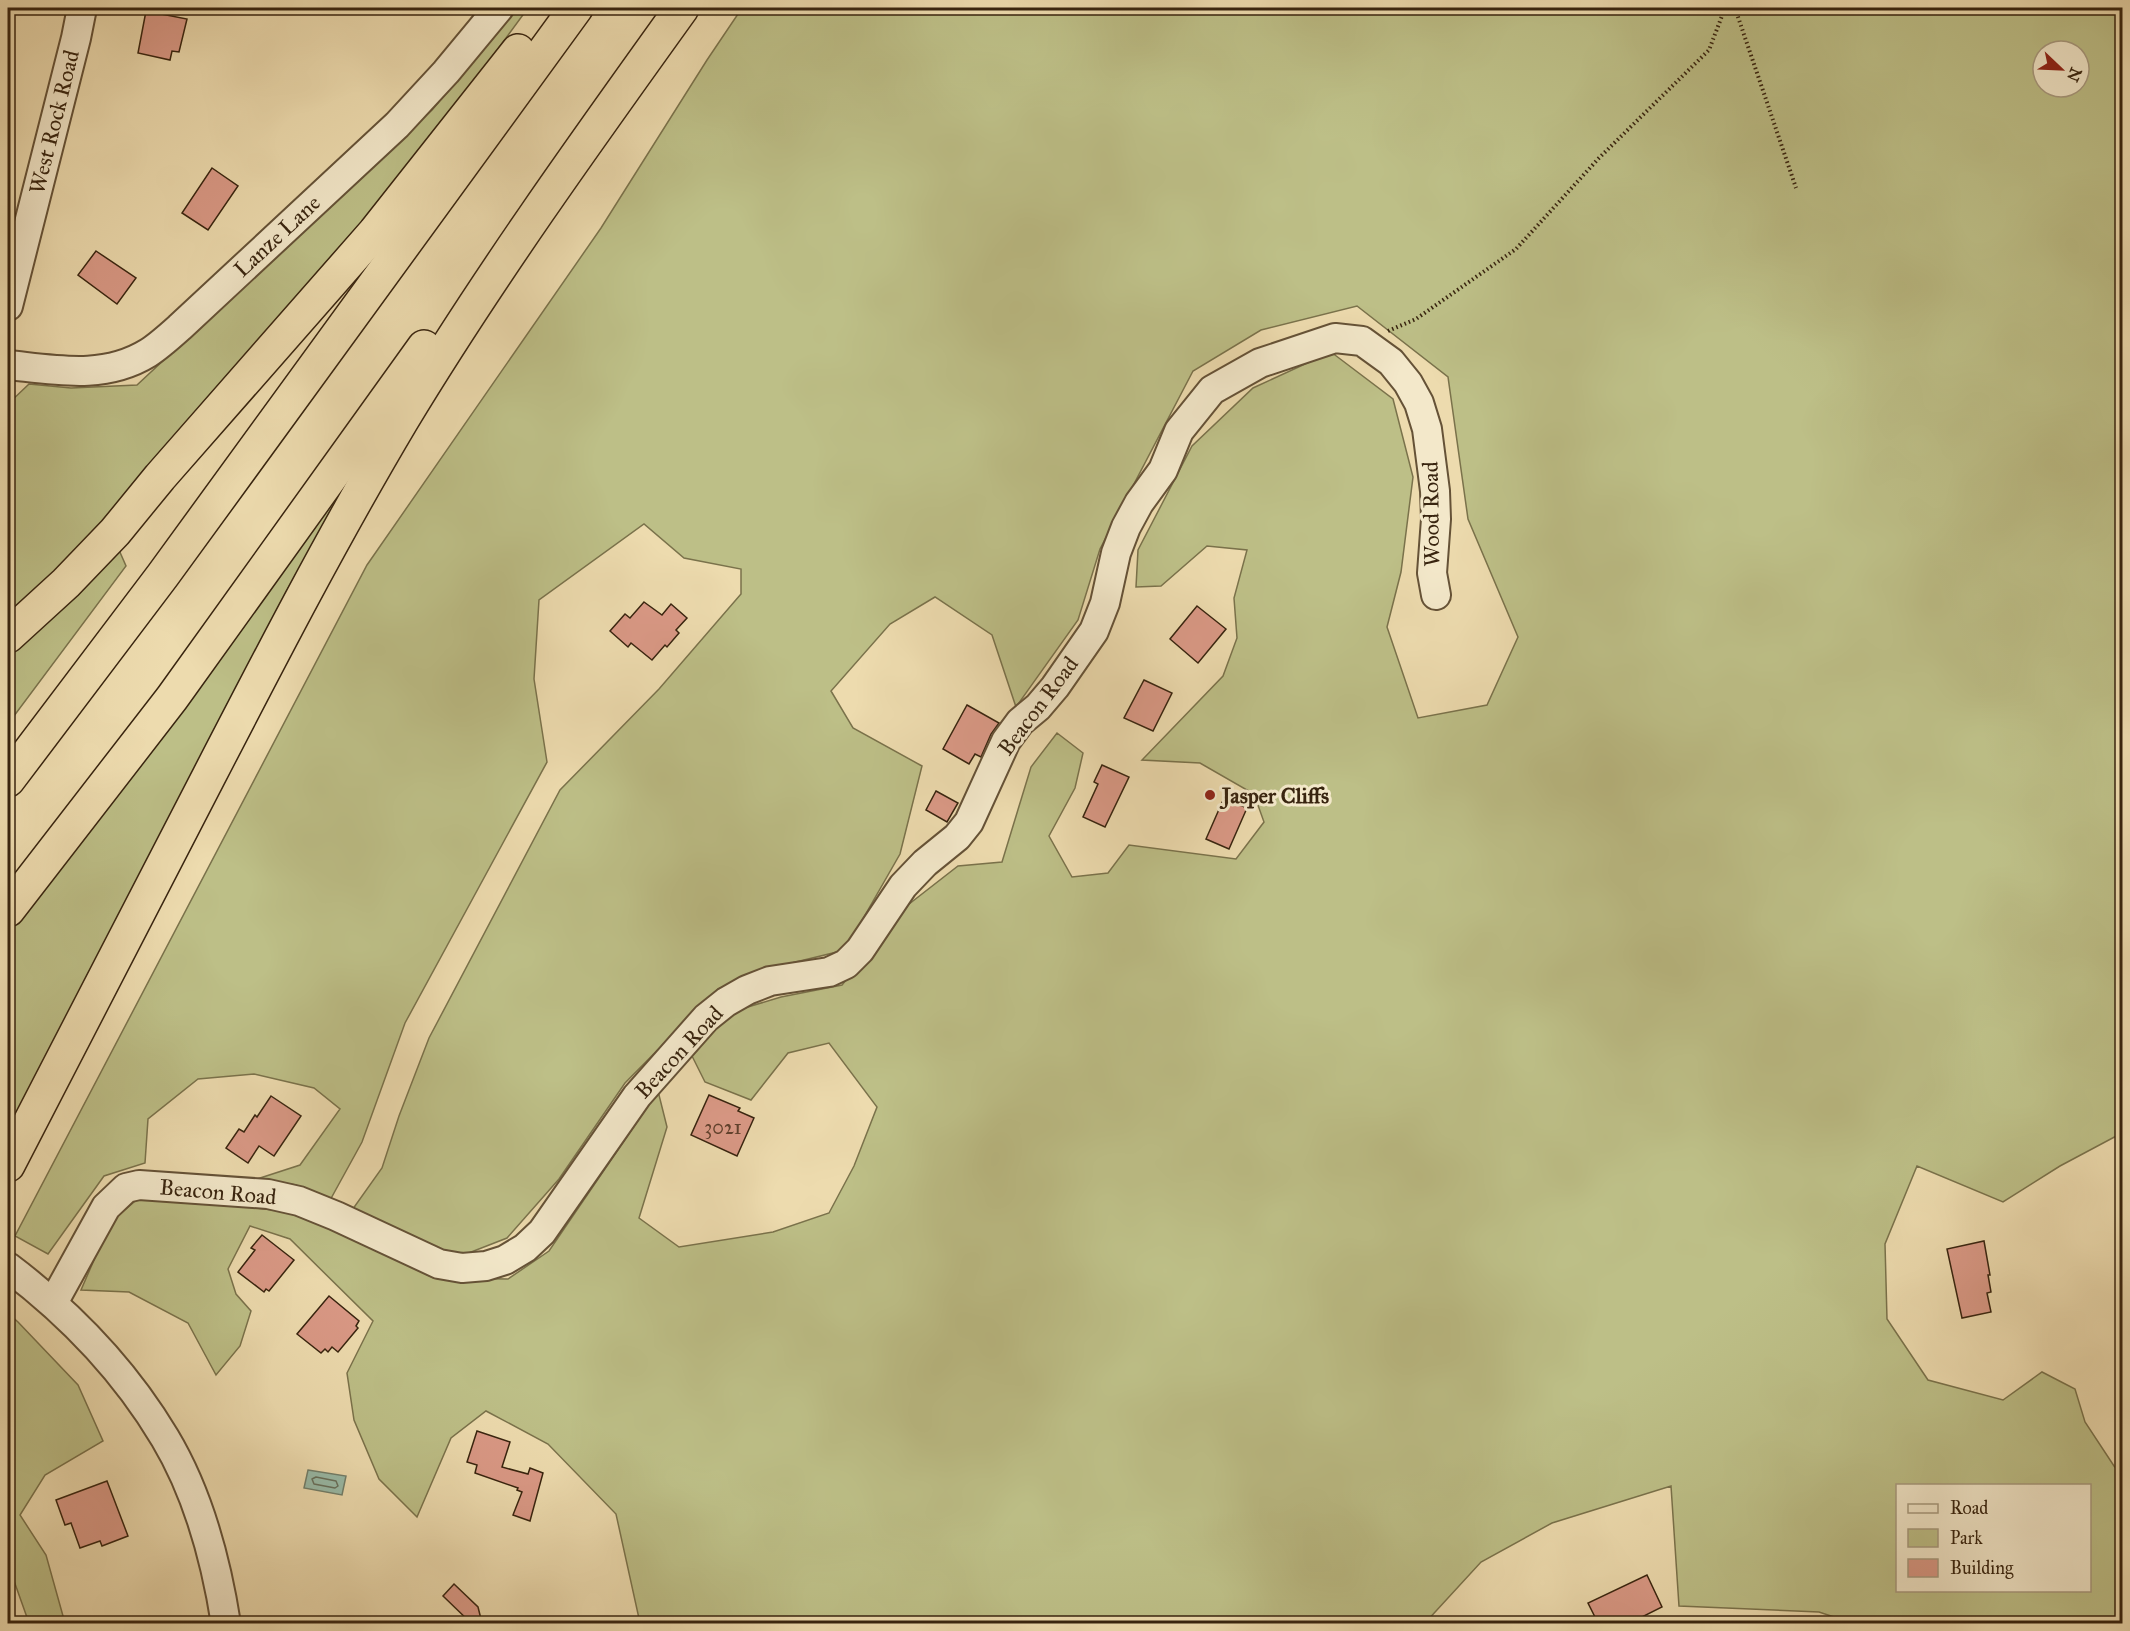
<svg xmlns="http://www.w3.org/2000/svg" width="2130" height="1631" font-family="'IM FELL Great Primer',serif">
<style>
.green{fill:#bdbf87;stroke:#7a724b;stroke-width:1.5;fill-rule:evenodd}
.water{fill:#99bba8;stroke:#727f6b;stroke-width:1.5}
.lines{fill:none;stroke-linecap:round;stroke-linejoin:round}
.shore{stroke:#68705c;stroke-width:1.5}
.building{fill:#da9986;stroke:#38240f;stroke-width:1.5}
.minor-casing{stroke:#655237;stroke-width:32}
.highway-casing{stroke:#38240f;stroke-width:36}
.path{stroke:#38240f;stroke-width:4;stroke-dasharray:1.5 3;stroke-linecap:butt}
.minor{stroke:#f3e8ca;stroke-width:28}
.highway{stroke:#eddbae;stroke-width:33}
.poi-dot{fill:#8f2418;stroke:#f3e8ca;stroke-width:2}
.labels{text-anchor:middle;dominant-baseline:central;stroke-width:6;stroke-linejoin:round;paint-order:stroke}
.number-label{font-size:20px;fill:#60412d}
.street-label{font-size:22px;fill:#38240f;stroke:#f3e8ca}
.poi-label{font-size:22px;font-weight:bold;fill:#38240f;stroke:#f3e8ca;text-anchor:start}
</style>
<rect width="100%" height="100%" fill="#eddbae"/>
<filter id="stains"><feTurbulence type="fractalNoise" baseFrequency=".00333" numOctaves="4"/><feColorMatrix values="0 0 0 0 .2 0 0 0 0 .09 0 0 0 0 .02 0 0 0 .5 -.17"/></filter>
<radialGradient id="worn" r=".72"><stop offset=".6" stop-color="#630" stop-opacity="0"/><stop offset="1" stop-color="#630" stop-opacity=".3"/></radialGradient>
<g class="green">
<polygon points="514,8 528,8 479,75 323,272 64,567 8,614 8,404 29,384 71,388 137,385 432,110 482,51"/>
<path d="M742,8H2122V1133L2060,1166L2003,1202L1917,1166L1885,1244L1887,1319L1928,1380L2003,1400L2042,1372L2075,1389L2085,1422L2114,1466L2122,1474V1623L1855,1624L1819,1612L1679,1606L1671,1486L1552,1523L1481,1562L1425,1623H640L616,1514L548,1444L486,1411L451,1438L417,1517L379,1479L354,1420L347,1373L373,1321L290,1239L250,1226L228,1269L236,1294L251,1311L240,1346L216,1375L188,1323L129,1292L81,1290L110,1223L142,1195L299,1213L434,1278L508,1279L549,1251L658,1091L667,1127L639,1218L679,1247L773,1232L829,1213L854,1166L877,1107L829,1043L788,1053L751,1100L705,1082L691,1054L731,1012L781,997L842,985L904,908L958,866L1002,862L1031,767L1057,733L1083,753L1075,788L1049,836L1072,877L1108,873L1129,845L1236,859L1264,822L1254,794L1200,763L1142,760L1223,676L1237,638L1234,598L1247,550L1207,546L1161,586L1136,587L1138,550L1192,446L1253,388L1331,352L1393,399L1413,477L1401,572L1387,627L1418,718L1487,705L1518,637L1468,519L1448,377L1357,306L1261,330L1193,371L1100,549L1078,620L1016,707L992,635L935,597L890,624L831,691L853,728L922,766L900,854L845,950L763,970L718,989L625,1083L559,1179L507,1238L461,1256L421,1245L350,1213L382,1168L399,1116L429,1038L560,790L659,689L741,594V569L684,558L644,524L539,600L534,679L547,762L405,1023L362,1142L329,1202L296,1185L257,1179L300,1165L340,1109L314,1088L254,1074L198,1079L148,1119L145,1163L104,1176L48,1254L15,1236L367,565L601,228L707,60ZM2043,51H2079V87H2043ZM1898,1486H2090V1590H1898Z"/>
<polygon points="357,469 287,590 8,1137 8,934 216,651"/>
<polygon points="119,550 126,566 8,724 8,657 78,595"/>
<polygon points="8,1313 18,1322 78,1385 103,1441 45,1475 20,1515 46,1555 63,1616 51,1623 29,1623 8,1564"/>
</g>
<polygon class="water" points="308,1470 346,1476 342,1495 304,1488"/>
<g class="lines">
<polygon class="shore" points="316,1477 336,1481 338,1486 335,1488 314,1484 312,1479"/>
</g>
<g class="building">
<polygon points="146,11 187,19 179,52 172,51 170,60 138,53"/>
<polygon points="212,168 238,186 208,230 182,213"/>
<polygon points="96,251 136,278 117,304 78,275"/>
<polygon points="644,602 662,615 671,604 687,618 676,630 679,633 667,647 665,645 652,660 631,643 628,647 610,631 625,614 630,618"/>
<polygon points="1197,606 1226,629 1198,663 1170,639"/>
<polygon points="1144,680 1172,693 1153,731 1124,718"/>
<polygon points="967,705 999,723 991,734 981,757 975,754 969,764 943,749"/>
<polygon points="1102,765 1129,777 1105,827 1083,817 1098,784 1094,782"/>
<polygon points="936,791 958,803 947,822 926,810"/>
<polygon points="1224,798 1247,808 1229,849 1206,839"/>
<polygon points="709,1095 740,1108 738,1111 754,1118 737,1156 691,1135"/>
<polygon points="271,1096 301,1116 274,1156 259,1146 248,1163 226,1148 239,1129 244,1132 255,1115 257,1117"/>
<polygon points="262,1235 294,1260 269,1291 266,1289 264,1292 238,1272 255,1250 251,1248"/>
<polygon points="1984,1241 1990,1275 1988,1275 1991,1292 1987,1293 1991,1312 1962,1318 1947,1249"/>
<polygon points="329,1296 359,1321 356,1326 358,1328 338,1352 332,1347 328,1352 325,1349 321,1353 297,1334"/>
<polygon points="477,1431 510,1442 502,1467 528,1474 530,1468 543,1473 530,1521 513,1515 522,1492 517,1490 518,1488 475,1473 477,1465 467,1462"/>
<polygon points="107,1481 128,1536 102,1546 100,1541 80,1548 71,1523 65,1525 56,1500"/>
<polygon points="1647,1575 1662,1607 1630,1623 1598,1623 1588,1603"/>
<polygon points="454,1584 478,1607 482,1623 471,1623 443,1596"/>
</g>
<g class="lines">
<defs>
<g id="minor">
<polyline points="8,306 76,38 82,8"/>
<path d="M8,365C56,370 104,380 148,353C159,346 170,336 180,327L397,125L446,72L499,8"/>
<path d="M8,1267C69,1313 125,1371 165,1438C198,1493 216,1560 226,1624"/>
<polyline points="53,1303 106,1207 126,1188 139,1185 268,1194 299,1201 336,1216 439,1264 462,1268 486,1266 505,1260 525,1248 542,1232 637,1096 706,1018 726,1002 747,990 770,981 829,972 846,964 860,950 903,886 925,863 957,837 969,822 1006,741 1020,722 1038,707 1055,687 1094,631 1105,603 1116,553 1126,527 1139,503 1163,470 1179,431 1212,390 1260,363 1335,338 1362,341 1391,362 1408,383 1419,403 1427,429 1435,491 1436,519 1432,573 1436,595"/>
</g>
<g id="highway">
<polyline points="8,636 66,583 115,532 160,477 375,232 518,51"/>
<polyline points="8,780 163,575 576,8"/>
<polyline points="8,910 172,698 424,347"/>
<path d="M8,1165C75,1035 142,905 209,776C271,656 333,536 402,420C488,278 585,143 682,8"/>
</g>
</defs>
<use href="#minor" class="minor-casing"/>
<use href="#highway" class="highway-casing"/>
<g class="path">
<polyline points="1735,8 1796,188"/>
<polyline points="1388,331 1416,319 1516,249 1599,158 1709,50 1725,8"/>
</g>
<use href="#minor" class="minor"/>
<use href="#highway" class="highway"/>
</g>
<circle class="poi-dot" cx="1210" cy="795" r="6"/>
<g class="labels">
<g class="number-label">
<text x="723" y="1127">3021</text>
</g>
<g class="street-label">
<text transform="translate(54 122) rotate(-76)">West Rock Road</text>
<text transform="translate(277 236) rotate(-43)">Lanze Lane</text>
<text transform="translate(1431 514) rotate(-91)">Wood Road</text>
<text transform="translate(1038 706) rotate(-53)">Beacon Road</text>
<text transform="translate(679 1052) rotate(-47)">Beacon Road</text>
<text transform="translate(218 1192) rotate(5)">Beacon Road</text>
</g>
<g class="poi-label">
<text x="1222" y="795">Jasper Cliffs</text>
</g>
</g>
<rect width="2130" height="1631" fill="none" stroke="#eddbae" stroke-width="30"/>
<rect x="9" y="9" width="2112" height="1613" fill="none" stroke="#38240f" stroke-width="3"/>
<rect x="15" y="15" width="2100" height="1601" fill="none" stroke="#38240f" stroke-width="1.5"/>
<rect x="1896" y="1484" width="195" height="108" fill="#f3e8ca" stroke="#a89a7f" stroke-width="1.5"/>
<rect x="1908" y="1504" width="30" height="9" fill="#f3e8ca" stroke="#a89a7f" stroke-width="1.5"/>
<text x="1950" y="1514" font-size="18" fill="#38240f">Road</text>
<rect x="1908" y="1529" width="30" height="18" fill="#bdbf87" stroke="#a89a7f" stroke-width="1.5"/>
<text x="1950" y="1544" font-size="18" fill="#38240f">Park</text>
<rect x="1908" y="1559" width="30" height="18" fill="#da9986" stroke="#a89a7f" stroke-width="1.5"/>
<text x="1950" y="1574" font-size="18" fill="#38240f">Building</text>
<g transform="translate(2061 69) rotate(113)"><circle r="28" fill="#f3e8ca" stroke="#a89a7f" stroke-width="1.5"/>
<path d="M0-4.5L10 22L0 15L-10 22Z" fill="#8f2418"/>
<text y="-9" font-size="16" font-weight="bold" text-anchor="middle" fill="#38240f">N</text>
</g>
<rect width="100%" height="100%" filter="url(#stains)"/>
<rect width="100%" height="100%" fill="url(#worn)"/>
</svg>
